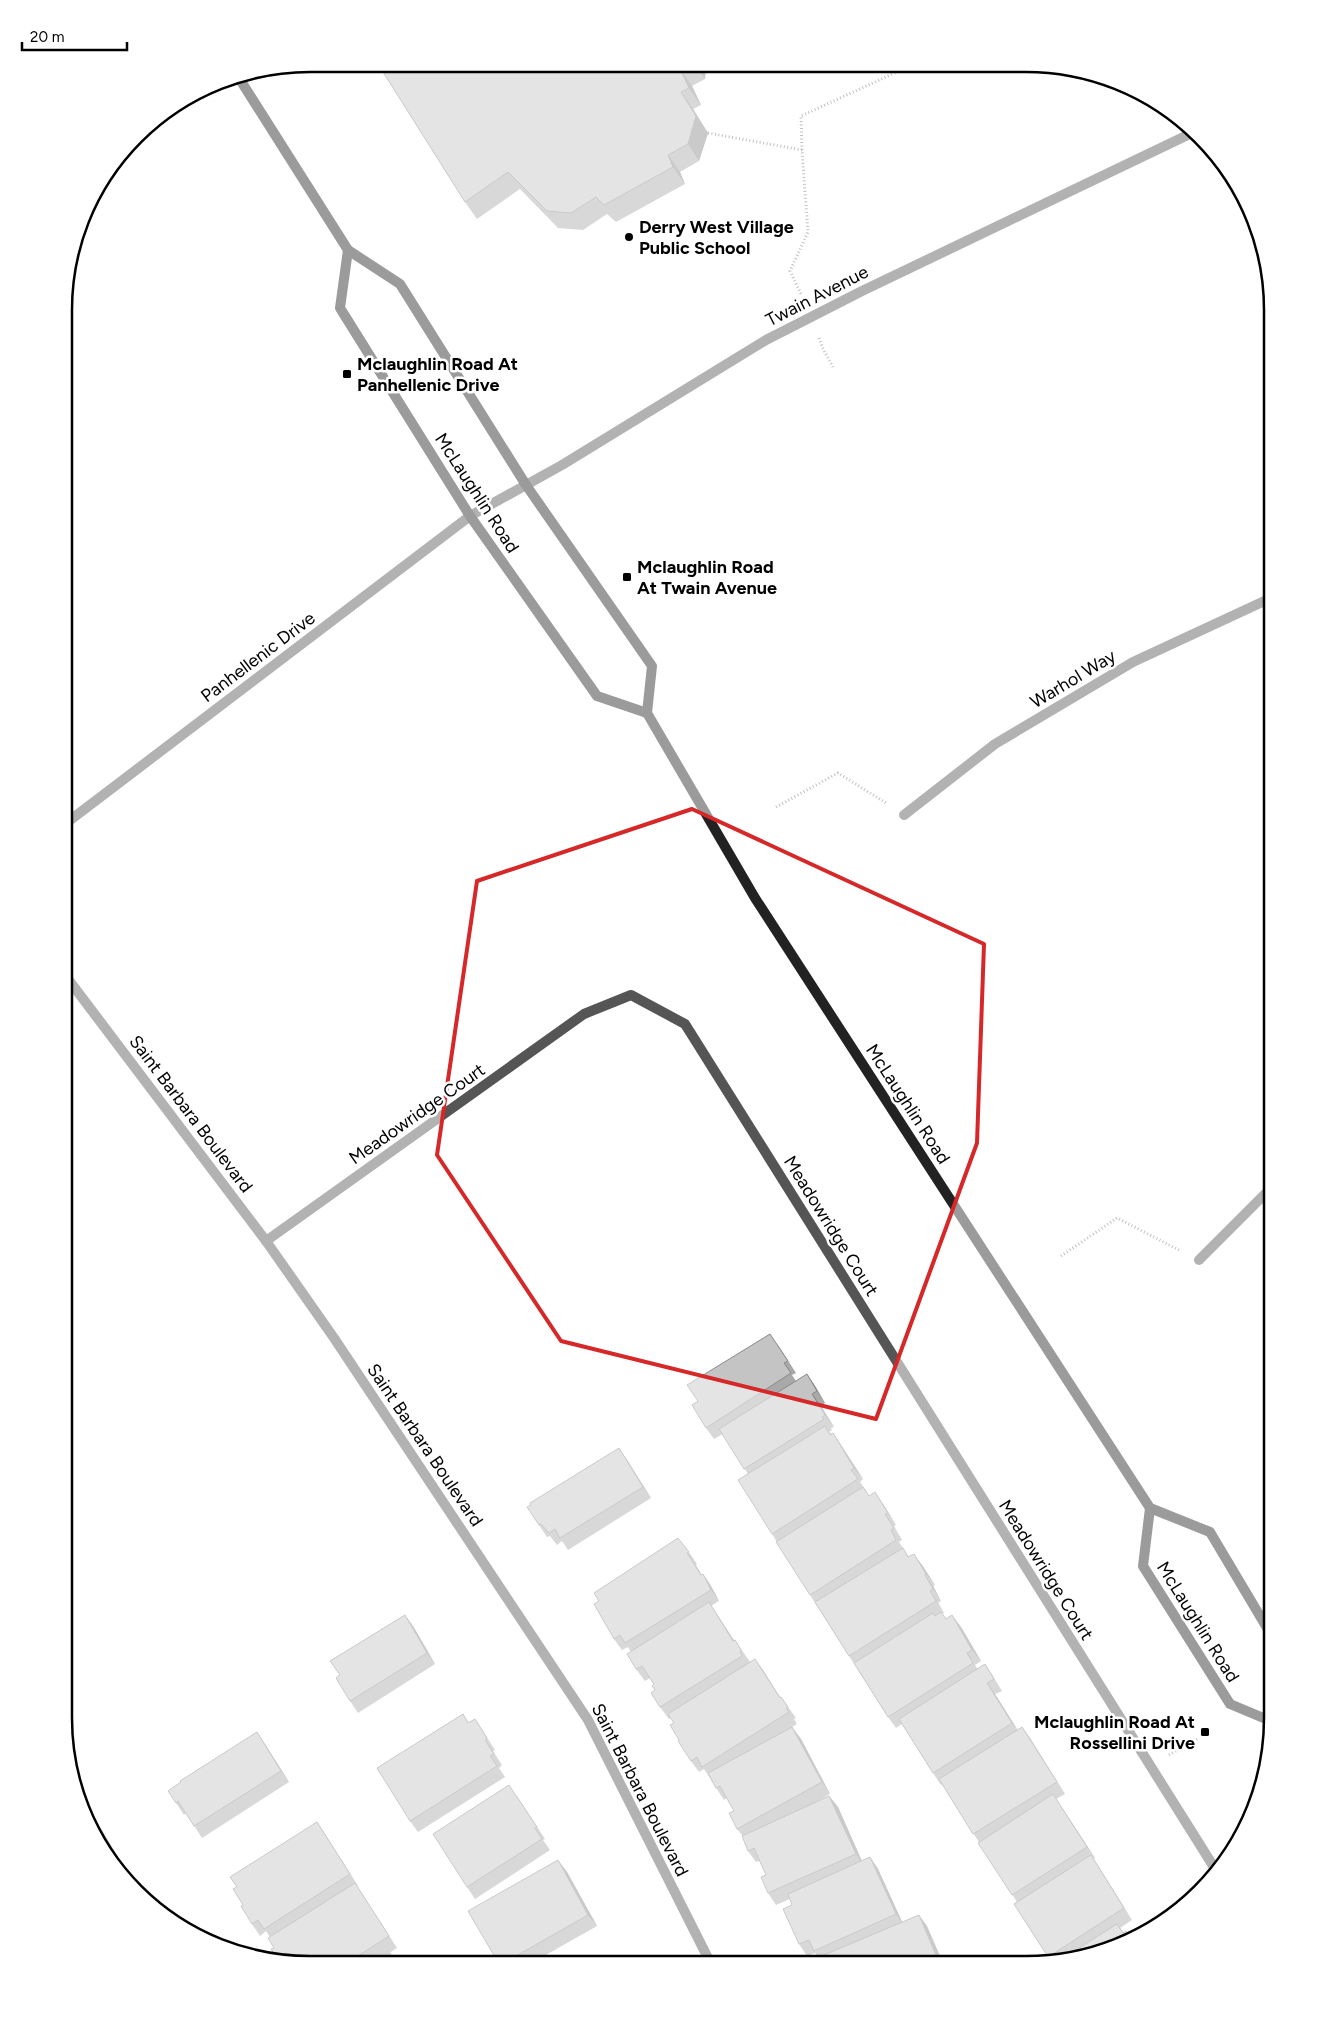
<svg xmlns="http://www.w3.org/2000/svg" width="1337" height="2029" font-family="Figtree,sans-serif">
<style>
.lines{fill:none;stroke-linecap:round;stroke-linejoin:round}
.path{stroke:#777;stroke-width:3;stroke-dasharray:1 2.5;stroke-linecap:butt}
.street{stroke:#555;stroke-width:10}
.secondary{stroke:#222;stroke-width:10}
.wall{fill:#a9a9a9}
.shaded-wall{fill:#898989}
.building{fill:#c4c4c4;stroke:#898989}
.marked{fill:none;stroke:#d62828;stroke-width:4;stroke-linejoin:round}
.poi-dot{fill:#000;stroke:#fff;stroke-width:2}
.labels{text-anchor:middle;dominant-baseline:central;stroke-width:5;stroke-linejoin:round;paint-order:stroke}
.poi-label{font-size:18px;font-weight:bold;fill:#000;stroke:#fff;text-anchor:start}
.street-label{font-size:18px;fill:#000;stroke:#fff}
.rim{fill:none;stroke:#000;stroke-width:2.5}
</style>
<rect width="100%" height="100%" fill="#fff"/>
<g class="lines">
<g class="path">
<polyline points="708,133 802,150 808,232 790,271 802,296"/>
<polyline points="802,150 801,116 912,65"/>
<polyline points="819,338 823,349 833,367"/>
<polyline points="776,807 838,773 886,803"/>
<polyline points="1061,1256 1117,1218 1179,1250"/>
<polyline points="1169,1755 1197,1739"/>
</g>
<g class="street">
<polyline points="904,815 995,744 1133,662 1273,597"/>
<polyline points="65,824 470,516 562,465 766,340 862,291 1194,132"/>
<polyline points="65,975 266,1241 334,1338 588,1720 711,1964"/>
<polyline points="266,1241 584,1014 631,995 685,1024 1217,1872"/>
<polyline points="1199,1260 1273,1186"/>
<polyline points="81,1805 126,1880"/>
</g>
<g class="secondary">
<polyline points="239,78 348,250 400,284 526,485 652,666 647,713 755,898 1150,1508 1210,1532 1273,1638"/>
<polyline points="348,250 340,308 470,516 597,696 647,713"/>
<polyline points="1150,1508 1143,1566 1230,1704 1273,1722"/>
</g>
</g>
<g class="wall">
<polygon points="378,64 706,65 705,79 692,86 701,105 693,109 708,133 699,161 680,172 685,184 616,222 607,214 583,230 558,228 520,189 477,219 465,202"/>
<polygon points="778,1345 796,1373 792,1375 796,1381 807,1374 815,1386 825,1403 821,1406 834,1427 831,1428 832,1430 829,1432 831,1434 833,1433 863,1479 860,1482 866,1491 869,1496 883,1504 896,1525 894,1526 902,1540 899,1542 909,1557 922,1565 935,1585 933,1586 941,1601 938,1603 944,1613 942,1614 946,1619 961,1627 981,1661 975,1665 978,1669 985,1664 993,1676 1002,1691 995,1694 1017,1730 1022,1727 1065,1794 1056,1799 1095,1858 1093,1859 1132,1920 1120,1928 1124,1933 1126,1931 1132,1940 1121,1946 1051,1960 1014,1904 1017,1902 942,1784 941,1785 933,1773 902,1724 896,1728 888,1717 810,1595 772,1534 748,1474 723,1434 714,1439 706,1428 698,1401"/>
<polygon points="627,1460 651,1498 568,1550 562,1541 557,1545 550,1536 547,1537 539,1525"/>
<polygon points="689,1552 697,1564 696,1565 702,1575 703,1574 711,1586 719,1601 711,1606 734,1640 735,1640 750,1662 763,1670 780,1698 781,1697 796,1718 794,1719 797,1724 792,1727 801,1739 830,1794 816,1802 829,1796 838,1807 862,1861 870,1857 878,1869 902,1922 927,1926 822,1963 815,1953 807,1956 799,1944 792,1905 790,1899 776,1905 768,1893 766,1875 760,1861 756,1862 748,1851 742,1835 737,1829 734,1811 727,1798 724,1800 704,1769 699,1772 691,1761 679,1740 674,1723 671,1718 669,1719 660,1707 654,1684 650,1678 645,1681 636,1669 631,1652 628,1647 622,1650 614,1639"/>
<polygon points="413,1626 435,1664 358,1713 350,1701"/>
<polygon points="463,1714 469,1723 475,1719 483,1731 495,1750 493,1751 502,1765 499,1768 505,1777 418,1832 410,1821"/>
<polygon points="257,1732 289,1782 202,1838 186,1813 184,1815 176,1803"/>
<polygon points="517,1796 545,1839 543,1840 550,1850 475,1899 467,1887"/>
<polygon points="317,1822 358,1886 357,1887 397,1948 380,1959 397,1964 280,1963 270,1937 266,1931 260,1936 252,1924 243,1905 237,1887"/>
<polygon points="567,1872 597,1926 530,1964 499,1964"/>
</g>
<g class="shaded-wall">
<polygon points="694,65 706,65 705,79"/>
<polygon points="680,69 692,86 701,105 689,88"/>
<polygon points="681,92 693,109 708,133 699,161 688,144"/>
<polygon points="668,155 680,172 685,184 673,167"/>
<polygon points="807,1374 815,1386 825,1403 817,1391"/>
<polygon points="812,1394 821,1406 834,1427 825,1415"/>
<polygon points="833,1433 841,1445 863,1479 854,1468"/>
<polygon points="619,1448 627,1460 651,1498 643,1487"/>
<polygon points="875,1492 883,1504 896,1525 888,1513"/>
<polygon points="914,1554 922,1565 935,1585 926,1574"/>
<polygon points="703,1574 711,1586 719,1601 711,1590"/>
<polygon points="925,1575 933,1586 941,1601 933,1589"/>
<polygon points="930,1591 938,1603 944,1613 936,1601"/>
<polygon points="709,1602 717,1614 741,1652 733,1641"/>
<polygon points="405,1615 413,1626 435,1664 427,1653"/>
<polygon points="952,1615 961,1627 981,1661 972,1650"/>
<polygon points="755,1659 763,1670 788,1710 780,1698"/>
<polygon points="987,1683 995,1694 1021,1735 1012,1723"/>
<polygon points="792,1727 801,1739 830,1794 822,1782"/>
<polygon points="1022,1727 1030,1738 1065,1794 1057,1782"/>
<polygon points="257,1732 265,1744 289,1782 281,1771"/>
<polygon points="1053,1794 1061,1806 1095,1858 1087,1847"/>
<polygon points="829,1796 838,1807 864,1866 856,1854"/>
<polygon points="317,1822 325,1834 358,1886 350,1874"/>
<polygon points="1091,1855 1099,1867 1132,1920 1124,1908"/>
<polygon points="870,1857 878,1869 904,1926 896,1914"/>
<polygon points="558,1860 567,1872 597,1926 588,1915"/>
<polygon points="355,1883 363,1895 397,1948 389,1936"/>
<polygon points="919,1915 927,1926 944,1965 940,1965"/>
</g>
<g class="building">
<polygon points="378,64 688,65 680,69 689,88 681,92 696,116 688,144 668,155 673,167 604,205 596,197 571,213 547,211 508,172 465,202"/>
<polygon points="770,1334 788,1361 784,1363 791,1373 706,1428 692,1405 698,1401 687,1385"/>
<polygon points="807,1374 817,1391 812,1394 825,1415 822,1417 824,1419 744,1469 719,1429"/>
<polygon points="825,1426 830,1435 833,1433 854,1468 851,1470 858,1479 772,1534 738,1480"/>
<polygon points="619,1448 643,1487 560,1538 555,1529 549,1533 541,1524 539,1525 527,1507 531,1505 530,1503"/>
<polygon points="863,1487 869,1496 875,1492 888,1513 885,1514 894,1528 891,1530 896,1540 810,1595 776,1542"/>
<polygon points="678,1538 689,1552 687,1553 701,1575 703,1574 711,1590 625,1643 620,1635 614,1639 594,1604 599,1601 594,1593"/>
<polygon points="903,1548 908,1557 914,1554 926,1574 925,1575 933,1589 930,1591 936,1601 849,1656 815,1602"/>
<polygon points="709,1602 733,1641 735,1640 741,1650 740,1652 742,1656 660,1707 651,1693 655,1690 652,1686 654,1684 642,1666 636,1669 627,1654"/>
<polygon points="941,1612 946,1619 952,1615 972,1650 967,1653 973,1663 888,1717 854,1663 933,1613 935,1616"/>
<polygon points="405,1615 427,1653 350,1701 336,1678 340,1675 330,1661"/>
<polygon points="755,1659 780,1698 781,1697 788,1707 786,1708 789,1712 702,1767 697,1757 691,1761 678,1741 679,1740 670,1725 674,1723 668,1714"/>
<polygon points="985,1664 994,1679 987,1683 1012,1723 933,1773 899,1719"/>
<polygon points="463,1714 468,1723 475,1719 487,1738 485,1740 494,1754 490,1756 497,1766 410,1821 377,1768"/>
<polygon points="792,1727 822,1782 737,1829 729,1813 734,1811 720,1786 716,1788 708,1773"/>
<polygon points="1022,1727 1057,1782 973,1834 939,1779"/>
<polygon points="257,1732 281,1771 194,1826 178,1801 176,1803 168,1791 181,1782 180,1781"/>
<polygon points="509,1785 537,1827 535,1828 542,1839 467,1887 433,1834"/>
<polygon points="1053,1794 1087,1847 1012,1895 978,1843"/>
<polygon points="829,1796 856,1854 768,1893 761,1877 766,1875 754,1848 748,1851 742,1836"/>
<polygon points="317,1822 350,1874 264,1929 258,1920 252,1924 241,1906 243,1905 233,1889 237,1887 230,1877"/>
<polygon points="1091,1855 1124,1908 1048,1957 1014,1904"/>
<polygon points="870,1857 896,1914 814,1951 809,1940 799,1944 783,1909 792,1905 788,1894"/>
<polygon points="558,1860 588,1915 502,1964 499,1964 468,1911"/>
<polygon points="355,1883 389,1936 347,1963 280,1963 271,1949 274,1948 268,1938"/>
<polygon points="919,1915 940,1965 828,1965 824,1955"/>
<polygon points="1117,1924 1123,1933 1126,1931 1132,1940 1121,1946 1063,1958"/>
<polygon points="390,1953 396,1963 372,1963"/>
</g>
<path d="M0 0H1337V2029H0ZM692,809L984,944L977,1143L876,1419L561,1341L437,1155L477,881Z" fill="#fff" fill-opacity=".55" fill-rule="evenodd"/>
<path class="marked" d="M692,809L984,944L977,1143L876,1419L561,1341L437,1155L477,881Z"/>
<g class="poi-dot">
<circle cx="629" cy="237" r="5"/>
<rect x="342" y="369" width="10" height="10" rx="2.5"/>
<rect x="622" y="572" width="10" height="10" rx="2.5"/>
<rect x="1200" y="1727" width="10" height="10" rx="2.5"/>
</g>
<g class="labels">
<g class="poi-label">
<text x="639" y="227">Derry West Village<tspan x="639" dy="21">Public School</tspan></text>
<text x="357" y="364">Mclaughlin Road At<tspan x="357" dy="21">Panhellenic Drive</tspan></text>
<text x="637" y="567">Mclaughlin Road<tspan x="637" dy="21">At Twain Avenue</tspan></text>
<text x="1195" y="1722" text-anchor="end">Mclaughlin Road At<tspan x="1195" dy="21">Rossellini Drive</tspan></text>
</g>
<g class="street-label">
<text transform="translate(817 296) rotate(-27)">Twain Avenue</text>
<text transform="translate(477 493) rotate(57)">McLaughlin Road</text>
<text transform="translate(258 657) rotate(-37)">Panhellenic Drive</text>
<text transform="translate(1073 679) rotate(-31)">Warhol Way</text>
<text transform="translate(908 1104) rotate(57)">McLaughlin Road</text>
<text transform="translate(191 1114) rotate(53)">Saint Barbara Boulevard</text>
<text transform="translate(417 1114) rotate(-35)">Meadowridge Court</text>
<text transform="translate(831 1226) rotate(58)">Meadowridge Court</text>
<text transform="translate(425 1445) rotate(56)">Saint Barbara Boulevard</text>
<text transform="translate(1046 1570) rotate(58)">Meadowridge Court</text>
<text transform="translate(1198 1622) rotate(58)">McLaughlin Road</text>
<text transform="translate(640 1790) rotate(63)">Saint Barbara Boulevard</text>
</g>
</g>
<path d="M0 0H1337V2029H0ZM310 72H1026A238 238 0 0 1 1264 310V1718A238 238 0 0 1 1026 1956H310A238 238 0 0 1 72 1718V310A238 238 0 0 1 310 72Z" fill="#fff" fill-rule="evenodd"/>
<path class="rim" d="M310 72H1026A238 238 0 0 1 1264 310V1718A238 238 0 0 1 1026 1956H310A238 238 0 0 1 72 1718V310A238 238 0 0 1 310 72Z"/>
<path d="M22 42v8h105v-8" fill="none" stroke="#000000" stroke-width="2.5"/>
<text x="30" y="42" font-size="15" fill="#000000" stroke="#ffffff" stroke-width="4" paint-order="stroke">20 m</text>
</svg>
